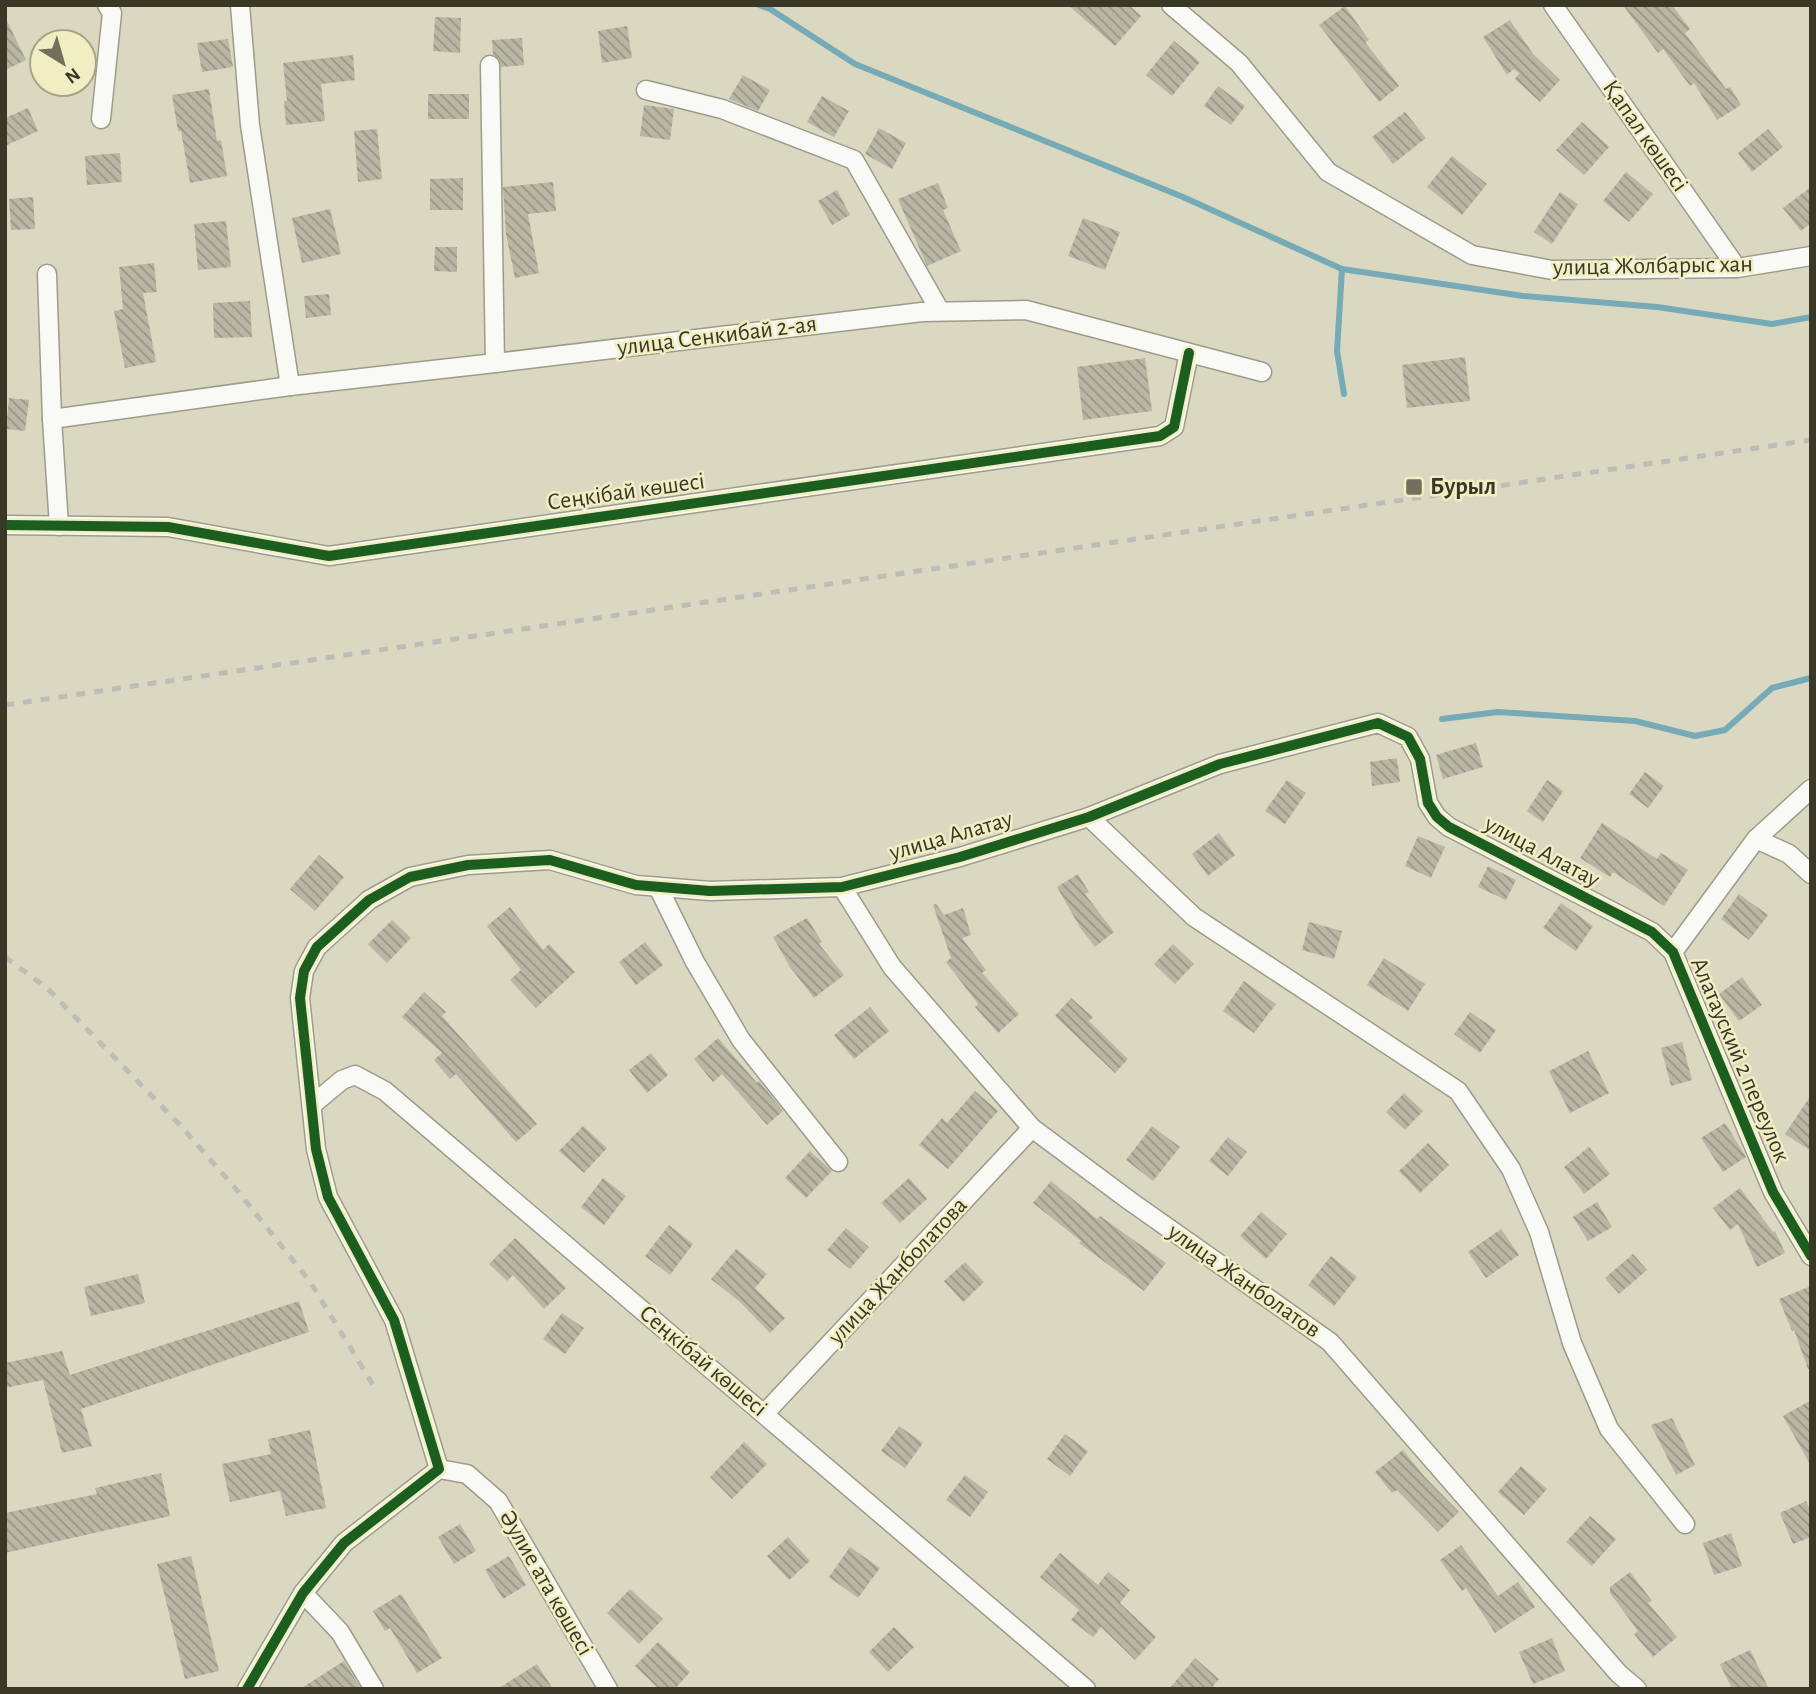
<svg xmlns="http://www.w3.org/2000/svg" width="1816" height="1694" font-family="'Alegreya Sans',sans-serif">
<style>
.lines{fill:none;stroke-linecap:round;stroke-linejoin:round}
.stream{stroke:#75aab6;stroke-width:6}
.building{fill:url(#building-back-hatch)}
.street-casing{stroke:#9d9c8a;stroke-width:21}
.street{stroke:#f9f9f6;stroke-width:18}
.rail{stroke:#bdbdb7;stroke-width:5;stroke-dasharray:9 9;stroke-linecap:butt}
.cycleway-casing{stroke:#f1eec3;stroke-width:15}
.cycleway{stroke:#1b5e20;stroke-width:10}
.poi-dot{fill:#71705d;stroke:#f1eec3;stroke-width:2.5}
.labels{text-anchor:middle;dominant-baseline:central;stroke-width:5;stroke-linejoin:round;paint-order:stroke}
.street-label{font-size:24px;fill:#393827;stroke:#f1eec3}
.poi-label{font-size:24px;font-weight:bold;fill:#393827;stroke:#f1eec3;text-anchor:start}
</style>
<defs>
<pattern id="building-back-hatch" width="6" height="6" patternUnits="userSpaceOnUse" patternTransform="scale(1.75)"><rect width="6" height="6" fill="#b8b7a4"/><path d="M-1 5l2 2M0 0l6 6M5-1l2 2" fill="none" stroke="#979686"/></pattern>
</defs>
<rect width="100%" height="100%" fill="#dad8c0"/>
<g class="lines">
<g class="stream">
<polyline points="759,5 770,9 855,64 1183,197 1342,269 1523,296 1657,307 1772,324 1811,317"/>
<polyline points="1342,269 1337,351 1344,394"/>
<polyline points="1442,719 1498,712 1635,721 1695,736 1725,730 1772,688 1811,678"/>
</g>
</g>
<g class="building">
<polygon points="1068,5 1129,5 1141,16 1115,46"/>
<polygon points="1623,5 1672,5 1690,29 1685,33 1726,89 1730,87 1741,105 1717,120 1694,83 1690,86 1663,49 1658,53"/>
<polygon points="1345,6 1369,40 1365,42 1399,86 1379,102 1319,25"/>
<polygon points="5,17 26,60 5,70"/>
<polygon points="435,17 461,18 460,53 433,51"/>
<polygon points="1510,20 1533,54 1560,80 1540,102 1515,79 1519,73 1514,69 1507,75 1483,37"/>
<polygon points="627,26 632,58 602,63 598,31"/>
<polygon points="522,38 524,65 501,67 499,59 493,54 492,40"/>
<polygon points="228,39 233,67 202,72 197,43"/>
<polygon points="1174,41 1200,62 1172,96 1146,75"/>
<polygon points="353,55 355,80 321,84 325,121 286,125 284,101 287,101 283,63"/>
<polygon points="743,75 770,90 758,111 729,99"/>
<polygon points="1218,86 1245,106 1231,125 1204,106"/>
<polygon points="209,89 217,141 221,140 227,176 190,183 181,131 178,131 172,95"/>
<rect x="428" y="94" width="41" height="25"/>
<polygon points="822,96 849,111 834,137 807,122"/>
<polygon points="644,105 674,109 670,140 640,136"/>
<polygon points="28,108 38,131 5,146 5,118"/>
<polygon points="1405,112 1426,138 1393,164 1372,137"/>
<polygon points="1582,122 1609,147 1584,175 1556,150"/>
<polygon points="879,128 906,143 892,169 865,154"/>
<polygon points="377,129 382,179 358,182 354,131"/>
<polygon points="1768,129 1783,147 1752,172 1738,153"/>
<polygon points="120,153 122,182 87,185 85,156"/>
<polygon points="1452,156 1487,184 1462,215 1427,187"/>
<polygon points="1626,172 1653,194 1629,222 1603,201"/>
<polygon points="463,178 463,210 430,210 430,179"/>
<polygon points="553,182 556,211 528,214 539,273 515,278 506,234 503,187"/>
<polygon points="938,183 948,208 943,210 961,251 927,266 898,199"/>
<polygon points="1811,187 1811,223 1801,231 1783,208"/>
<polygon points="837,190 850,215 832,225 818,201"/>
<polygon points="1560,192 1578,204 1552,244 1534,232"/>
<polygon points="33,197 35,229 11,230 9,199"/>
<polygon points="330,209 341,254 302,263 292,218"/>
<polygon points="1083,218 1120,232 1105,270 1068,256"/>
<polygon points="226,221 231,267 198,270 194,224"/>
<polygon points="435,247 457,247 457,272 434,271"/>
<polygon points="154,263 157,292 143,293 156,362 125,368 114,311 123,309 119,267"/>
<polygon points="329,294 331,315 306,318 304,296"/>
<polygon points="250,301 252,337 214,338 213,303"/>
<polygon points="1465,357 1470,401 1407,408 1402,365"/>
<polygon points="1145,358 1152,411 1083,420 1077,367"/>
<polygon points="9,398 29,400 25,431 6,429"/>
<polygon points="1476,743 1483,767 1443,779 1436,755"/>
<polygon points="1397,758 1400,782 1372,786 1370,762"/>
<polygon points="1645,772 1664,786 1648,808 1629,794"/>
<polygon points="1287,780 1306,793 1285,824 1265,811"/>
<polygon points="1547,780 1563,791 1543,822 1527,811"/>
<polygon points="1602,823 1657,859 1661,853 1688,870 1664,906 1613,872 1610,877 1580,858"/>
<polygon points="1219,833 1235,855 1208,876 1192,854"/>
<polygon points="1418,836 1445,847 1431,878 1405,866"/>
<polygon points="319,855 344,877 315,911 290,889"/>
<polygon points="1488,866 1516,880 1506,900 1478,887"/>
<polygon points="1078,874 1089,892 1085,894 1114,932 1095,947 1081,929 1057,887"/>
<polygon points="1739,894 1768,915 1749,940 1721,919"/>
<polygon points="1561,903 1593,926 1576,951 1543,928"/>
<polygon points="936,904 944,915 963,908 971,935 962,938 986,970 982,973 1019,1014 998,1033 975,1007 978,1004 946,962 951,958 933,905"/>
<polygon points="510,907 543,950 549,944 575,972 536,1008 510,980 521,970 487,926"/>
<polygon points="807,918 822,942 819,944 844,975 814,998 790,967 773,937"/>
<polygon points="392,920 411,938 387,963 368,944"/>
<polygon points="1309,922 1342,931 1334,959 1302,950"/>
<polygon points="645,942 663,965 636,985 619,962"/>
<polygon points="1173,944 1194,964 1175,984 1154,964"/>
<polygon points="1384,958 1425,984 1408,1011 1367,985"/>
<polygon points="1742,977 1762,1005 1739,1021 1719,994"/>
<polygon points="1244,981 1276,1004 1254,1033 1223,1011"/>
<polygon points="424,992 446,1012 442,1016 537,1124 516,1142 456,1074 450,1079 434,1060 442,1053 402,1017"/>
<polygon points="1071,998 1093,1017 1089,1021 1128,1059 1115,1073 1055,1016"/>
<polygon points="870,1007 889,1031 854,1059 834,1035"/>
<polygon points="1470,1012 1496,1030 1480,1053 1454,1034"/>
<polygon points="718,1038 757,1083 759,1081 783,1111 767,1125 722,1074 713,1082 694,1059"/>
<polygon points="1682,1042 1692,1080 1671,1086 1661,1048"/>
<polygon points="1588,1051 1609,1093 1570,1113 1549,1071"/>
<polygon points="651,1053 668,1075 647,1093 629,1070"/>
<polygon points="975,1091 998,1111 948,1169 919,1145 942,1118 947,1123"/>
<polygon points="1404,1093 1423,1111 1405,1130 1386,1112"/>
<polygon points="1811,1095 1811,1151 1785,1134"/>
<polygon points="1725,1123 1746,1157 1723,1172 1701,1138"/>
<polygon points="583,1126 607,1148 584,1173 559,1151"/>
<polygon points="1152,1126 1180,1147 1153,1181 1126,1160"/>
<polygon points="1228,1137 1247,1152 1228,1176 1209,1161"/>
<polygon points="1428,1143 1449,1165 1420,1193 1399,1171"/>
<polygon points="1589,1147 1610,1174 1584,1194 1564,1167"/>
<polygon points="810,1151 832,1171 806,1198 785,1178"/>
<polygon points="603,1178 626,1196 604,1225 581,1207"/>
<polygon points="909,1178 927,1199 900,1223 881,1203"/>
<polygon points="1051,1181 1097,1219 1100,1216 1166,1263 1144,1291 1079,1243 1081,1241 1033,1203"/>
<polygon points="1740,1188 1773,1232 1775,1231 1785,1253 1757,1267 1738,1224 1730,1230 1713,1208"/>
<polygon points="1597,1202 1612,1227 1588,1241 1573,1217"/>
<polygon points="1261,1212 1287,1234 1266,1259 1240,1236"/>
<polygon points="669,1225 693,1244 670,1275 645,1256"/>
<polygon points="846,1228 869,1247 850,1269 827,1250"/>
<polygon points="1501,1229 1519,1255 1486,1278 1468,1252"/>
<polygon points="515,1238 566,1288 544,1309 513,1275 507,1281 489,1264"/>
<polygon points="736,1249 767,1274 755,1288 785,1318 770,1333 740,1302 711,1279"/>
<polygon points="1633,1254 1647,1270 1619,1294 1605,1278"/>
<polygon points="1331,1256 1357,1277 1334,1306 1308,1285"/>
<polygon points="965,1262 984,1282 963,1302 944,1281"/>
<polygon points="138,1274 145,1303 91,1316 84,1287"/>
<polygon points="1811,1286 1811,1369 1808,1369 1794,1330 1792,1331 1779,1299"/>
<polygon points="299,1301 309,1332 81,1409 92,1446 62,1453 43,1380 5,1388 5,1363 62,1351 70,1375"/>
<polygon points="562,1313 584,1328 565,1354 543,1339"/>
<polygon points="1811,1400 1811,1466 1783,1416"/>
<polygon points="1672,1418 1695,1465 1676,1475 1651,1425"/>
<polygon points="899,1426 923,1443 905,1468 881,1451"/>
<polygon points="310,1430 326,1508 286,1516 280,1491 230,1502 222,1464 271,1454 268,1439"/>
<polygon points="1065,1434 1088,1451 1070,1476 1047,1459"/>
<polygon points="744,1442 767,1464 732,1499 710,1477"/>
<polygon points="1403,1450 1423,1475 1459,1512 1438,1532 1397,1490 1392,1493 1375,1472"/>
<polygon points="1521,1466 1547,1489 1524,1515 1498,1492"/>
<polygon points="161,1473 170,1516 5,1553 5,1513 97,1494 95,1488"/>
<polygon points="965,1475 988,1492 970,1517 946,1500"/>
<polygon points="1806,1501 1811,1512 1811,1537 1793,1544 1780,1513"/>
<polygon points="1590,1516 1616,1539 1592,1566 1566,1542"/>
<polygon points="460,1524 476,1551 454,1564 438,1537"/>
<polygon points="1731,1533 1742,1566 1714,1575 1703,1543"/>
<polygon points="788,1537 810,1561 789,1580 767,1556"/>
<polygon points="1461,1545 1498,1596 1518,1582 1535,1607 1495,1633 1466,1588 1462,1591 1440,1560"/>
<polygon points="850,1547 880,1568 858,1598 829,1577"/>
<polygon points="1060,1553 1098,1585 1108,1572 1130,1590 1120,1603 1156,1637 1135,1660 1101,1627 1093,1637 1071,1620 1079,1610 1040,1577"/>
<polygon points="191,1556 219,1671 185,1679 157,1564"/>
<polygon points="509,1556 526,1585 503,1599 485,1570"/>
<polygon points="1630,1572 1652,1601 1648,1603 1677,1637 1653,1657 1634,1634 1638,1631 1610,1593 1610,1587"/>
<polygon points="630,1589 663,1619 639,1644 607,1613"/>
<polygon points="401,1594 442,1658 417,1673 390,1628 385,1631 373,1611"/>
<polygon points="894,1627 914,1647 888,1672 869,1652"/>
<polygon points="1552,1638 1565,1671 1533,1684 1519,1652"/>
<polygon points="658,1642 690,1672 675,1689 659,1689 635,1666"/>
<polygon points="1750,1650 1769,1689 1732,1689 1720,1664"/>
<polygon points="1195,1658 1219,1679 1211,1689 1169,1689"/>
<polygon points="344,1661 361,1689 300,1689"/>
<polygon points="537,1664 553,1689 497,1689"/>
</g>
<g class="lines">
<defs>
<g id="street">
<polyline points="240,5 250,125 290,386"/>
<polyline points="1171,5 1239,63 1328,172 1472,255 1552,270 1737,268 1811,256"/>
<polyline points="1553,5 1737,268"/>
<polyline points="490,65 495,363"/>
<polyline points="646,90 722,109 854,160 940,311"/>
<polyline points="101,119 112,13 107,5"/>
<polyline points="47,274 52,419 59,526"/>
<polyline points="52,419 290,386 495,363 922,312 1026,310 1262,372"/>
<polyline points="5,525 168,527 329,556 1160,436 1174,427 1189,353"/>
<polyline points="1089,817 1194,917 1458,1091 1511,1169 1539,1232 1572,1343 1609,1429 1685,1524"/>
<polyline points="1756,839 1811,789"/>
<polyline points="658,887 695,962 741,1040 838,1162"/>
<polyline points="842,887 892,967 1032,1128 1130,1201 1330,1342 1619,1674 1637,1689"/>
<polyline points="1673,952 1756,839 1789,854 1811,874"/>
<polyline points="312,1105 342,1080 355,1075 385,1091 1086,1689"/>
<polyline points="765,1413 1032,1128"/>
<polyline points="439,1469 467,1474 498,1501 608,1689"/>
<polyline points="303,1593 340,1632 374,1689"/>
<polyline points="247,1689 303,1593 344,1543 439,1469 394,1320 328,1197 316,1149 300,998 304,971 317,947 369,900 410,877 468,865 550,860 636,885 710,891 842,887 960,857 1089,817 1220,764 1378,723 1408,737 1420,759 1428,803 1437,817 1449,827 1652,932 1673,952 1773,1192 1811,1256"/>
</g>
</defs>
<use href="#street" class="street-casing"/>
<use href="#street" class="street"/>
<g class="rail">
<polyline points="5,705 1811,440"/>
<polyline points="5,957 47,988 180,1125 236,1189 311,1283 373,1385"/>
</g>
<defs>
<g id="cycleway">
<polyline points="5,525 168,527 329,556 1160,436 1174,427 1189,353"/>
<polyline points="247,1689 303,1593 344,1543 439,1469 394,1320 328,1197 316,1149 300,998 304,971 317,947 369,900 410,877 468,865 550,860 636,885 710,891 842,887 960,857 1089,817 1220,764 1378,723 1408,737 1420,759 1428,803 1437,817 1449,827 1652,932 1673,952 1773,1192 1811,1256"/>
</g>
</defs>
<use href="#cycleway" class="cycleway-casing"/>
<use href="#cycleway" class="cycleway"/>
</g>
<rect class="poi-dot" x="1405" y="478" width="18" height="18" rx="3.5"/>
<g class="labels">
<g class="street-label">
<text transform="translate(1645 136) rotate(55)">Қапал көшесі</text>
<text transform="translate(1653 266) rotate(-1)">улица Жолбарыс хан</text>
<text transform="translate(717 336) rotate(-7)">улица Сенкибай 2-ая</text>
<text transform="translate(626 492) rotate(-8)">Сеңкібай көшесі</text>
<text transform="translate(951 836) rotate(-16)">улица Алатау</text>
<text transform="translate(1542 852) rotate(28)">улица Алатау</text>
<text transform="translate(1740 1060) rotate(67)">Алатауский 2 переулок</text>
<text transform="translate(898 1271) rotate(-47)">улица Жанболатова</text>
<text transform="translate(1244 1281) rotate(35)">улица Жанболатов</text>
<text transform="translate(703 1361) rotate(40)">Сеңкібай көшесі</text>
<text transform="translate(546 1583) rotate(60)">Әулие ата көшесі</text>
</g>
<g class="poi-label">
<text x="1430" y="487">Бурыл</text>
</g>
</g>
<rect width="1816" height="1694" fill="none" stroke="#393827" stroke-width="14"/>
<g transform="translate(63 63) rotate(143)"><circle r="33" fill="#f1eec3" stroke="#a7a585" stroke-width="2"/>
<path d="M0-5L12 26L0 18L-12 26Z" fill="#71705d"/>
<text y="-10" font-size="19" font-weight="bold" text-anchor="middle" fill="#393827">N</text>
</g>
</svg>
